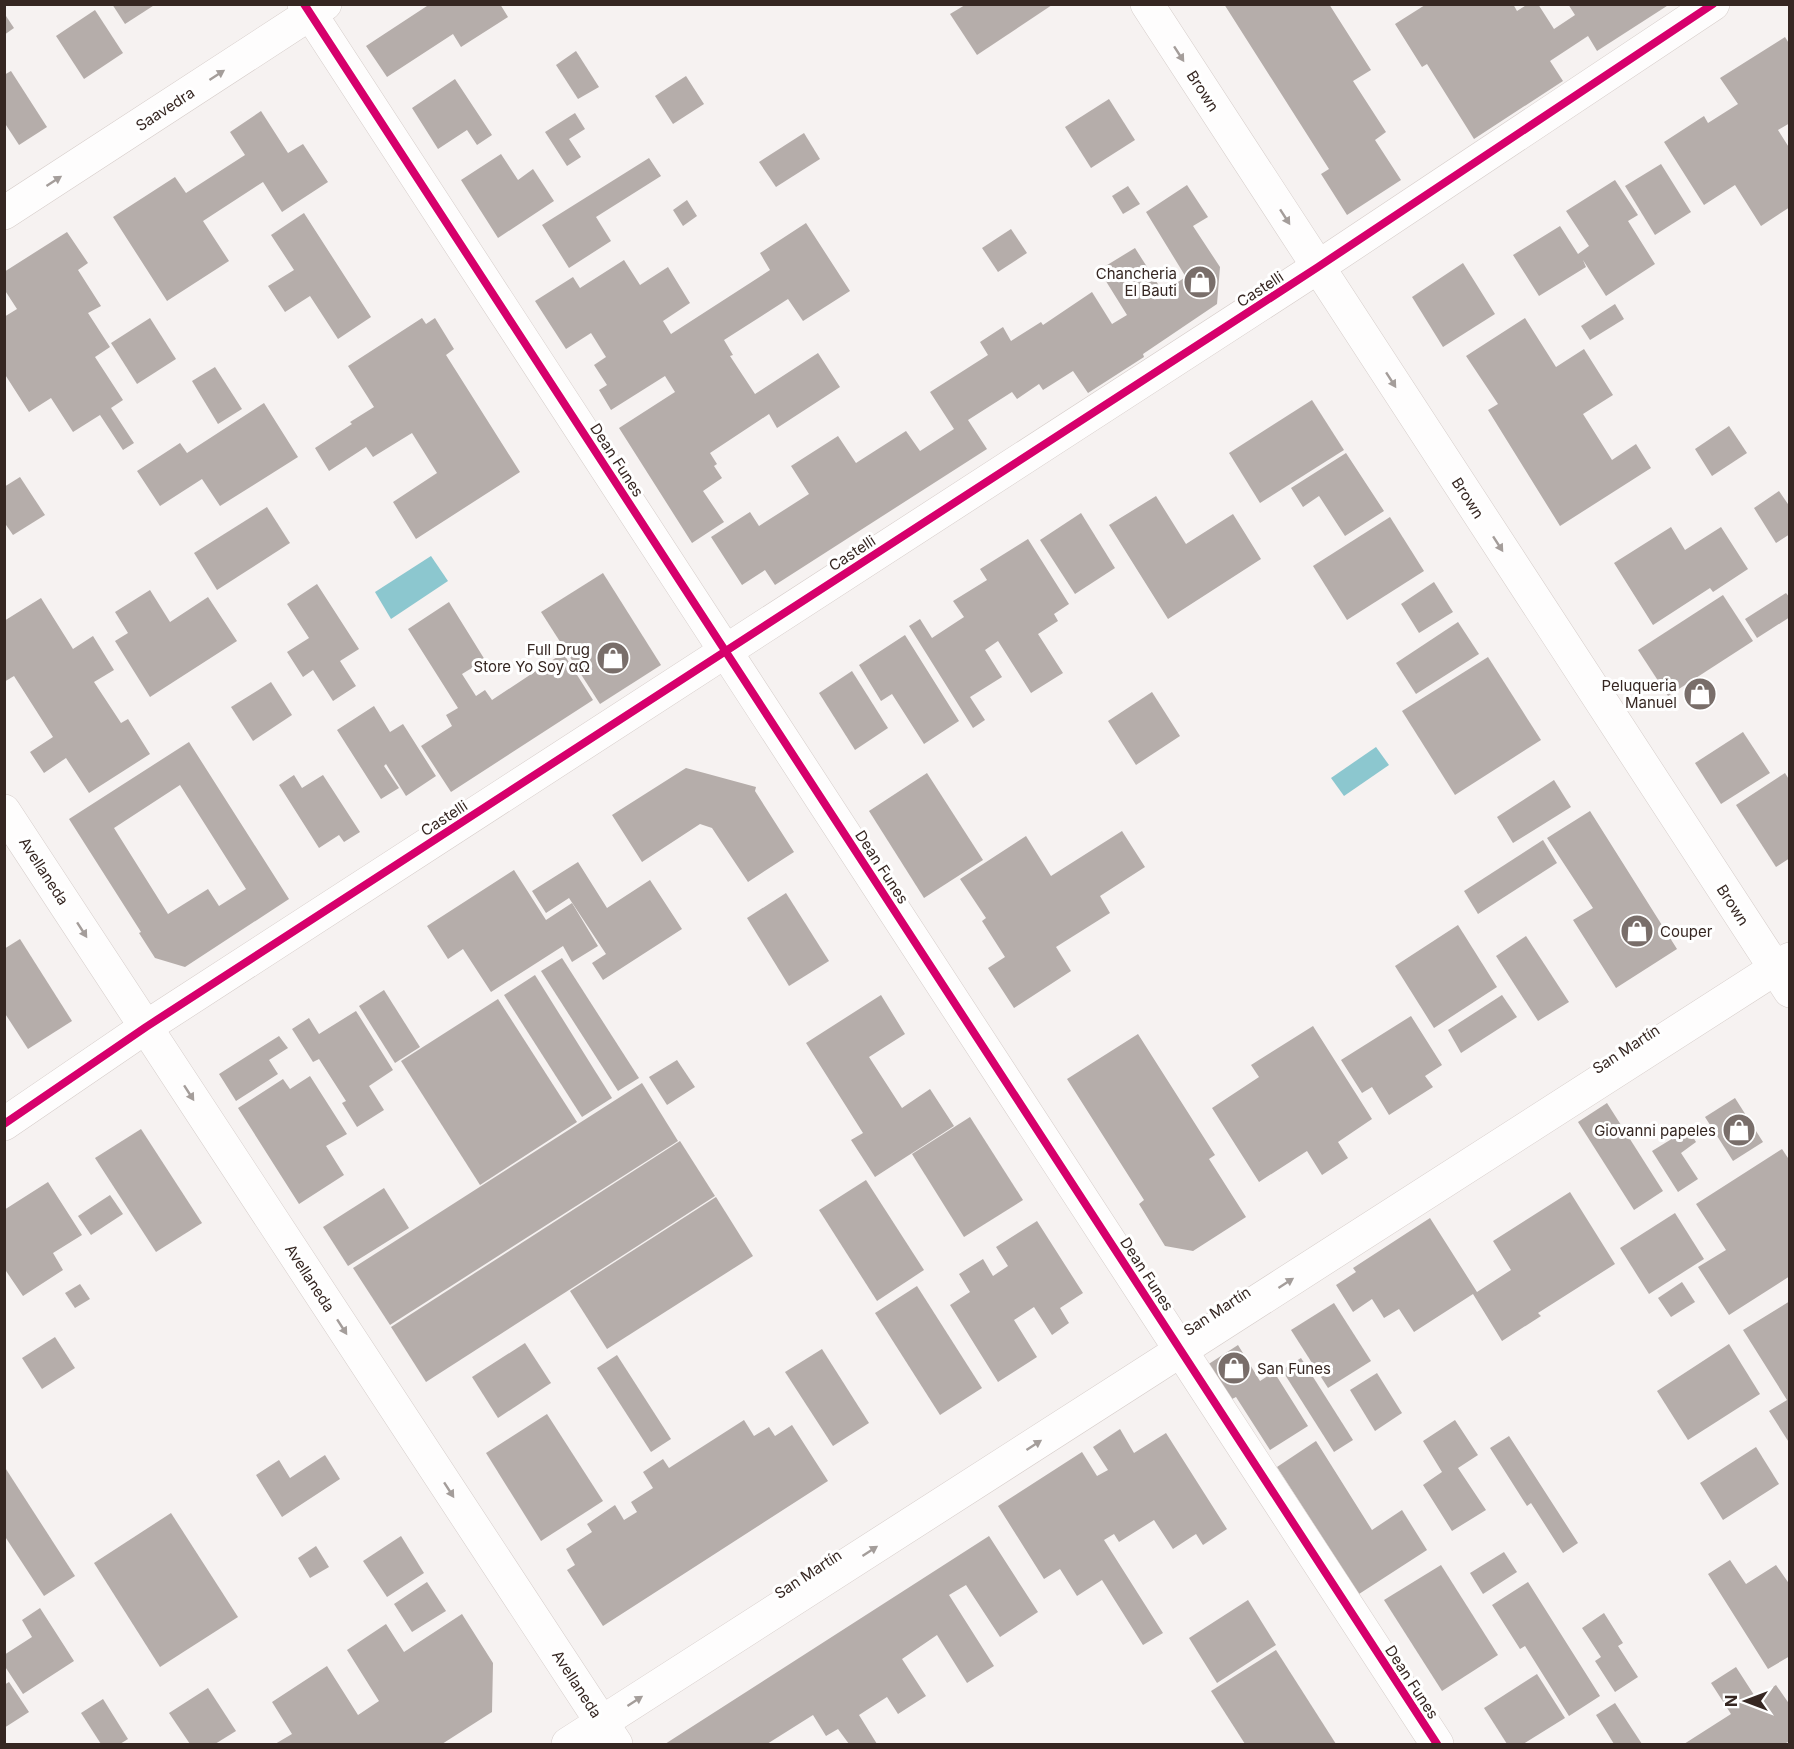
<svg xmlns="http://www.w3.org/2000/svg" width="1794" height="1749" font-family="Inter,sans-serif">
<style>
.water{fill:#8cc7cf}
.building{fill:#b5adaa;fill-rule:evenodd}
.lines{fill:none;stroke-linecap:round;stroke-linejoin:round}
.minor-casing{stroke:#d6cdca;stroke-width:34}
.tertiary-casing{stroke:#d6cdca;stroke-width:34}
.minor{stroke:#fefdfd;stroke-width:33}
.tertiary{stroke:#fefdfd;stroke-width:33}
.cycleway-casing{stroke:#fff;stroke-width:11}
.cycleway{stroke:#d6006c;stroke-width:8}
.oneway{fill:#a49d9a}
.labels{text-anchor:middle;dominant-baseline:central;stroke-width:6;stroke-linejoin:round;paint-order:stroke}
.street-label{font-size:15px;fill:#362722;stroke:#fff}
.poi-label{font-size:15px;fill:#362722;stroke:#fff;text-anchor:end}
</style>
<rect width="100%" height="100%" fill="#f6f2f1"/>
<g class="water">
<polygon points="431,556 448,581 391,619 375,592"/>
<polygon points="1376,747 1389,765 1344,796 1331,778"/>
</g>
<g class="building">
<polygon points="112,4 156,4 125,24"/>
<polygon points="430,4 500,4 508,17 461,47 453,34 387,77 366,46"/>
<polygon points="1224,4 1329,4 1371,70 1353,81 1386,132 1375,140 1401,180 1347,215 1321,174 1329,169"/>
<polygon points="1471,4 1513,4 1517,11 1528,4 1538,4 1554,29 1575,15 1568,4 1670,4 1597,51 1588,36 1550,61 1563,81 1474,139 1427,64 1422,67 1395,24 1425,5 1469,6"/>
<polygon points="965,5 1052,5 977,55 950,14"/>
<polygon points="95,10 123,53 84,79 56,36"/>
<polygon points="4,13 14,28 4,35"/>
<polygon points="1785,37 1790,45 1790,123 1778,130 1790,149 1790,207 1761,226 1735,185 1704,205 1664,142 1704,116 1708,123 1738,104 1720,78"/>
<polygon points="576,51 599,87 578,99 556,65"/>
<polygon points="11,71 47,127 19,145 4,122 4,75"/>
<polygon points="686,76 704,104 673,124 655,96"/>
<polygon points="455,79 492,135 477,145 467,130 438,149 412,108"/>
<polygon points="1109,99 1135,140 1091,168 1065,127"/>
<polygon points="261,111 288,153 303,144 328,182 282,212 263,182 203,221 229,261 167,301 113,217 175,177 186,193 245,155 230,132"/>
<polygon points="575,113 585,129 569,139 581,157 567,166 545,132"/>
<polygon points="804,133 820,159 776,187 759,162"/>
<polygon points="501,154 518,180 533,169 554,201 498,238 461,180"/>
<polygon points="649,158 661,176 596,217 611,241 569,268 542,225"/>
<polygon points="1661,164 1691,212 1655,235 1625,186"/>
<polygon points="1615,180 1638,215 1628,221 1655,264 1606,296 1583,260 1586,267 1539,296 1513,255 1560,226 1578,254 1589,246 1566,211"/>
<polygon points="1187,185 1208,217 1193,226 1220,267 1217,304 1143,354 1144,357 1088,393 1073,371 1043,390 1039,384 1017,399 1012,392 968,420 987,449 775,585 765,570 742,585 711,537 750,512 759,526 809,494 791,466 838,436 856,463 906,431 920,451 954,429 930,392 988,355 980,342 1003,327 1011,341 1041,322 1043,325 1092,292 1112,324 1127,315 1099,270 1135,248 1163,292 1184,278 1184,274 1146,212"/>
<polygon points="1128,186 1140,204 1123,214 1112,196"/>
<polygon points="687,200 697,216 683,226 673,210"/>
<polygon points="304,213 371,317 338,339 310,296 285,312 268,286 294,270 271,235"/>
<polygon points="806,223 850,291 803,321 788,299 724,340 733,355 730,356 755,394 818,353 840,387 777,428 769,414 710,453 717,464 714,466 722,478 703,491 724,522 692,543 619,428 675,392 665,376 611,410 599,390 607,385 594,365 606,357 591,333 566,349 535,301 573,277 580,288 624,260 640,285 668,267 690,303 663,321 671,334 770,270 760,253"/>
<polygon points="1011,229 1027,253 998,272 982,248"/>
<polygon points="67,232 88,263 78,270 101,306 88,313 110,347 95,357 123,400 111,408 134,443 123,450 100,415 73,432 51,398 29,412 4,373 4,317 17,309 4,289 4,272"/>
<polygon points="1463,263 1495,314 1443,347 1412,297"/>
<polygon points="1615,304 1624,319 1590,340 1581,326"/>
<polygon points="150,318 176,359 137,384 111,343"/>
<polygon points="422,318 426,324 435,318 454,349 446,355 520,472 416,539 393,502 437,473 412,433 373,457 366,447 329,471 315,448 352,424 350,422 374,407 348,366"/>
<polygon points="1525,318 1556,367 1584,349 1613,395 1583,414 1612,460 1636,444 1651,468 1560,526 1488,410 1498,404 1466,356"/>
<polygon points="215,367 242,409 218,424 192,381"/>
<polygon points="1312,400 1344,450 1260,503 1229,453"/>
<polygon points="264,403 298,457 220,506 202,479 160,506 137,471 180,443 187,453"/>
<polygon points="1729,426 1747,453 1712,476 1695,449"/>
<polygon points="1346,453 1384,511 1345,536 1319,496 1303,507 1291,488"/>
<polygon points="20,477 45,515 13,535 4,522 4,487"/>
<polygon points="1779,491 1790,507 1790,534 1776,543 1754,508"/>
<polygon points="1156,496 1186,544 1233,514 1261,559 1168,619 1109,525"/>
<polygon points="267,507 290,543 217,590 194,553"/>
<polygon points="1081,513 1115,568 1075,594 1040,540"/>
<polygon points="1390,517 1424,571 1347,620 1313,566"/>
<polygon points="1671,527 1685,550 1721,527 1748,569 1713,592 1710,588 1653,625 1614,563"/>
<polygon points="1028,539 1069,604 1054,614 1058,621 1038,634 1063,673 1031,693 998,641 985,650 1002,677 970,697 985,720 973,728 909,626 920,619 932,638 964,617 953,601 987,580 980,569"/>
<polygon points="603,573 661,665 600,704 541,612"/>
<polygon points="1434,582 1453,612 1419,633 1401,604"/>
<polygon points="317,584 359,649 340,661 356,686 333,701 313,670 303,677 287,652 309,638 287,604"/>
<polygon points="150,590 170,622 208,597 237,641 150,697 115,641 128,633 115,612"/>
<polygon points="1786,593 1790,598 1790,617 1757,638 1745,619"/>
<polygon points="1723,595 1753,641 1668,696 1638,650"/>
<polygon points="41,598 73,649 93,636 114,670 94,682 121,723 128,719 150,754 89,793 66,758 44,773 30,752 53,737 14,676 4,682 4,621"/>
<polygon points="449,602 485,660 462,674 476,696 485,690 492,700 563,653 593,700 451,792 421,746 452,726 446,715 458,708 408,629"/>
<polygon points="1458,622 1479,654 1416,694 1396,663"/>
<polygon points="905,635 959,721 924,744 892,694 881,701 859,665"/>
<polygon points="1488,657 1541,740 1455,795 1402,711"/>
<polygon points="852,671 888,728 855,750 819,693"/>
<polygon points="271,682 292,715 253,741 231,707"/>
<polygon points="1152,692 1180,736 1136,765 1108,721"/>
<polygon points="374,706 390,732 403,724 436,776 406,796 386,764 384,766 399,788 381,799 337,730"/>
<polygon points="1743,732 1770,773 1721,804 1695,763"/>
<path d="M189,742L289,899L185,967L155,958L139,933L141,932L69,819ZM180,785L246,889L219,906L208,889L168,914L114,828Z"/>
<polygon points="686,768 756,787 755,791 794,852 748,882 712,828 700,824 642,862 612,815"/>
<polygon points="927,773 983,860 924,898 869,811"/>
<polygon points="1785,773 1790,781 1790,858 1776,867 1736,805"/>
<polygon points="294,775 302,788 323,775 360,832 344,842 339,835 319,848 279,785"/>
<polygon points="1554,780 1571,807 1513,843 1497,817"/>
<polygon points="1590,811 1677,949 1616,988 1573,920 1593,908 1547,838"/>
<polygon points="1122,831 1145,867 1100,896 1110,913 1056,947 1071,971 1014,1008 988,968 1005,957 982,921 986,918 960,879 1026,836 1051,876"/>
<polygon points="1543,840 1557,863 1478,914 1464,891"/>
<polygon points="578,862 607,908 650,880 682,929 603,980 592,963 606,954 569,898 546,913 532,891"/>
<polygon points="514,870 546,920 572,903 598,946 572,962 563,946 491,992 463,949 448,959 427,926"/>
<polygon points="786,893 829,961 789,986 747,918"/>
<polygon points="1458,925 1497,987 1434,1028 1395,966"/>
<polygon points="1526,936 1569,1002 1538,1021 1496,956"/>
<polygon points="20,939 72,1021 28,1049 4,1012 4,949"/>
<polygon points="562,958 639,1078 618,1091 541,971"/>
<polygon points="535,975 612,1098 582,1117 504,995"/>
<polygon points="384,990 420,1047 395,1063 359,1006"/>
<polygon points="881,995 905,1034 869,1057 902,1108 930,1089 954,1126 875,1177 851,1140 863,1133 806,1043"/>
<polygon points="1502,995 1517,1017 1461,1053 1448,1030"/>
<polygon points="498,999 577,1122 480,1185 401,1061"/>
<polygon points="356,1011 393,1070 369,1086 384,1110 357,1127 342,1103 346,1101 319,1059 313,1062 292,1029 309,1018 319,1034"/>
<polygon points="1411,1016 1442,1065 1425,1076 1433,1087 1389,1115 1372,1087 1362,1093 1341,1060"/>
<polygon points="1313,1026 1372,1119 1338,1142 1348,1158 1322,1175 1307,1151 1259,1182 1212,1108 1259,1077 1251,1065"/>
<polygon points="1138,1034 1215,1155 1209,1159 1246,1217 1193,1251 1165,1246 1139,1204 1144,1200 1067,1079"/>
<polygon points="279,1036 288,1048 269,1060 278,1074 236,1101 219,1074"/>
<polygon points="677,1060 695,1087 667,1105 649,1077"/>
<polygon points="310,1076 347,1134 326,1146 344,1175 299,1204 238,1108 283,1079 290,1089"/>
<polygon points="642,1083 678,1141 390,1325 353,1268"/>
<polygon points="1735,1098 1763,1142 1733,1161 1705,1117"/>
<polygon points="1607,1103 1663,1191 1634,1210 1578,1122"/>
<polygon points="970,1117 1023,1200 964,1237 912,1154"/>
<polygon points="141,1129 202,1223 156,1252 95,1158"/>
<polygon points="1688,1129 1696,1142 1681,1153 1698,1179 1678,1192 1652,1151"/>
<polygon points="680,1141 715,1196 426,1382 391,1327"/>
<polygon points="1782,1149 1790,1161 1790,1276 1729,1315 1698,1267 1726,1250 1696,1204"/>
<polygon points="866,1180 924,1270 877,1301 819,1210"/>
<polygon points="48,1182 82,1235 53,1253 63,1270 23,1296 4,1268 4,1210"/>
<polygon points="384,1188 409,1228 348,1266 323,1227"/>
<polygon points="1570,1192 1615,1264 1538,1313 1541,1316 1502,1341 1473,1294 1414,1332 1399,1309 1384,1318 1372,1299 1353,1312 1336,1285 1356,1272 1353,1268 1430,1218 1477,1292 1511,1270 1493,1241"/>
<polygon points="110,1195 123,1214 91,1235 78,1216"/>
<polygon points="716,1197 753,1256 607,1349 570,1291"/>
<polygon points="1675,1213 1704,1259 1649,1294 1620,1248"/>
<polygon points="1037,1221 1083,1293 1060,1308 1069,1323 1052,1335 1034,1307 1014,1320 1037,1357 998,1382 950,1305 970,1292 959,1274 983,1259 993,1276 1008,1266 996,1247"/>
<polygon points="1682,1282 1695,1302 1671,1317 1658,1298"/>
<polygon points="80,1284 90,1299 75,1308 65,1293"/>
<polygon points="917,1286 982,1388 940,1415 875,1313"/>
<polygon points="1790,1301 1790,1444 1769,1411 1787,1400 1743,1330"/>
<polygon points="1334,1303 1371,1361 1328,1388 1291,1330"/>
<polygon points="55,1337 75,1368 42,1389 22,1358"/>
<polygon points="525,1343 551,1383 498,1418 472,1377"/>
<polygon points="1729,1344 1760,1394 1688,1440 1657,1391"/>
<polygon points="1238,1345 1260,1381 1274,1372 1308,1426 1270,1450 1236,1397 1226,1402 1204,1367"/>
<polygon points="822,1349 869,1423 833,1446 785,1372"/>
<polygon points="617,1355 671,1439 651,1452 597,1368"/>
<polygon points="1301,1358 1353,1440 1334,1452 1282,1370"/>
<polygon points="1377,1373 1402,1413 1375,1431 1350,1390"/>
<polygon points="547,1414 603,1501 541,1541 486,1453"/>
<polygon points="744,1420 754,1436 769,1427 775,1436 792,1425 828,1481 603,1626 567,1570 575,1565 566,1549 592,1532 587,1524 615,1505 624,1520 637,1512 631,1502 653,1488 643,1472 663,1459 669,1468"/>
<polygon points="1455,1420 1478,1455 1458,1468 1486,1510 1452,1531 1423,1485 1442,1472 1423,1441"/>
<polygon points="1120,1429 1134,1453 1166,1433 1227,1529 1203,1545 1196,1534 1173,1549 1154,1520 1119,1542 1114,1534 1104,1540 1163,1633 1143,1645 1102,1580 1077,1596 1060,1569 1044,1579 998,1506 1082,1452 1097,1476 1108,1470 1093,1447"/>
<polygon points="1509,1436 1578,1543 1563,1553 1531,1503 1527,1506 1490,1448"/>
<polygon points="1316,1441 1372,1530 1402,1510 1427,1550 1359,1594 1277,1467"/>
<polygon points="1756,1447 1779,1484 1723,1520 1700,1483"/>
<polygon points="325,1455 340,1479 282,1517 256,1475 279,1460 290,1478"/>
<polygon points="4,1466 75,1576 44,1596 4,1535"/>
<polygon points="171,1513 238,1617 160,1667 94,1563"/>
<polygon points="401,1536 424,1573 387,1597 363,1561"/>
<polygon points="989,1536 1038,1612 1000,1637 966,1585 949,1595 994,1666 967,1683 937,1635 902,1659 926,1696 898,1714 887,1697 859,1715 877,1744 849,1744 838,1729 826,1736 813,1715 767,1744 665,1744"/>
<polygon points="316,1546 329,1567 310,1578 298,1558"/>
<polygon points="1504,1552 1517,1572 1483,1594 1470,1573"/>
<polygon points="1730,1560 1746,1584 1776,1565 1790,1585 1790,1656 1768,1669 1708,1574"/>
<polygon points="1441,1565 1498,1655 1442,1691 1384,1600"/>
<polygon points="427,1582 446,1611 412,1632 394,1604"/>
<polygon points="1528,1582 1600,1696 1569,1716 1525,1646 1520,1649 1492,1605"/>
<polygon points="1248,1600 1276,1645 1217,1683 1189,1638"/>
<polygon points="40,1608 74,1661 23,1694 4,1665 4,1655 32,1637 22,1620"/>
<polygon points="1604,1613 1623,1643 1618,1646 1638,1677 1615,1692 1595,1661 1601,1657 1582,1628"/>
<polygon points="462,1614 493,1663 492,1712 442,1744 275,1744 292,1734 272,1702 327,1666 358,1715 379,1701 347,1650 386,1624 404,1652"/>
<polygon points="1276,1650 1336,1744 1245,1744 1211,1691"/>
<polygon points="1736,1667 1756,1698 1776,1685 1790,1705 1790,1741 1784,1744 1684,1744 1731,1714 1711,1683"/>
<polygon points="1537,1674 1565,1718 1523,1744 1507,1744 1484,1708"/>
<polygon points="9,1682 29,1712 4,1728 4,1685"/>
<polygon points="208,1688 236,1731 215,1744 190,1744 169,1713"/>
<polygon points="103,1699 128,1739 120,1744 101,1744 81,1713"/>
<polygon points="1615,1703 1642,1744 1614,1744 1596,1715"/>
</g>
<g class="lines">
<defs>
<g id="minor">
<polyline points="304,4 1437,1744"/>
<polyline points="4,213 325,4"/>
<polyline points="4,811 616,1744"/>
<polyline points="4,1124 146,1027 1318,267 1713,4"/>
<polyline points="568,1744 1790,959"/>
</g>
<polyline id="tertiary" points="1147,4 1790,991"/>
</defs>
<use href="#minor" class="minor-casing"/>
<use href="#tertiary" class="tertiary-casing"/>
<use href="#minor" class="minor"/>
<use href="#tertiary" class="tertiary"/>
<defs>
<g id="cycleway">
<polyline points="304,4 1437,1744"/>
<polyline points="4,1124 146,1027 1318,267 1713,4"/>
</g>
</defs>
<use href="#cycleway" class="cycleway-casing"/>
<use href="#cycleway" class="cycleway"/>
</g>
<defs><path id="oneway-solid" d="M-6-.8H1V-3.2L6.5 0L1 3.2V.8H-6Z" transform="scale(1.5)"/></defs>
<g class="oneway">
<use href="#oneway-solid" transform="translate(1179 54) rotate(57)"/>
<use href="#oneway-solid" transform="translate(217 75) rotate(-33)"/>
<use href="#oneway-solid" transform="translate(54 181) rotate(-33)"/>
<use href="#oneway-solid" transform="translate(1285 217) rotate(57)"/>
<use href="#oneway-solid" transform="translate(1391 380) rotate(57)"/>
<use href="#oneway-solid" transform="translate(1498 544) rotate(57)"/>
<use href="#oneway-solid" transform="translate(82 930) rotate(57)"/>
<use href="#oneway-solid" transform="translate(189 1093) rotate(57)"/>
<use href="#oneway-solid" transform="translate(1286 1283) rotate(-33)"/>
<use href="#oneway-solid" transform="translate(342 1327) rotate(57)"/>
<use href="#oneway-solid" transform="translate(1034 1445) rotate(-33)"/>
<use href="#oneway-solid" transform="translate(449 1490) rotate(57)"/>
<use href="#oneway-solid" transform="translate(870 1551) rotate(-33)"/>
<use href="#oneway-solid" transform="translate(635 1701) rotate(-33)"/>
</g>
<defs>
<symbol id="shop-disc" viewBox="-11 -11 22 22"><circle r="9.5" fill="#796e6a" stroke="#fff"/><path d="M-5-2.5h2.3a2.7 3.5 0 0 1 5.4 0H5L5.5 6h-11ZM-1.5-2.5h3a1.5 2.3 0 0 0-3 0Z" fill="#fff"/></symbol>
</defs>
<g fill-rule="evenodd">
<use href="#shop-disc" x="1181" y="263" width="38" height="38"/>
<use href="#shop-disc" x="594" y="639" width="38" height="38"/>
<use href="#shop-disc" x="1681" y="675" width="38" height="38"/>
<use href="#shop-disc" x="1618" y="912" width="38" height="38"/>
<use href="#shop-disc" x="1720" y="1111" width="38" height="38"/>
<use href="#shop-disc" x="1215" y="1349" width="38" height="38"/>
</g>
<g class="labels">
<g class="street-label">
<text transform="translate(1203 91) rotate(57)">Brown</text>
<text transform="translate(165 109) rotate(-33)">Saavedra</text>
<text transform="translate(1260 289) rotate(-33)">Castelli</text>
<text transform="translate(617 460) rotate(57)">Dean Funes</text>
<text transform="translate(1468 498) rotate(57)">Brown</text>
<text transform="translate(852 553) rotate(-33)">Castelli</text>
<text transform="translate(444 818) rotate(-33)">Castelli</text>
<text transform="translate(882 867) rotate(57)">Dean Funes</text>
<text transform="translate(44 871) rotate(57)">Avellaneda</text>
<text transform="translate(1733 905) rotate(57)">Brown</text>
<text transform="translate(1626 1049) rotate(-33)">San Martín</text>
<text transform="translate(1147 1274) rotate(57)">Dean Funes</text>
<text transform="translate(310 1278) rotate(57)">Avellaneda</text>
<text transform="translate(1217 1311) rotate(-33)">San Martín</text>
<text transform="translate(808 1574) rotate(-33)">San Martín</text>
<text transform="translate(1412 1682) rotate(57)">Dean Funes</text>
<text transform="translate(577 1684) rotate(57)">Avellaneda</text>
</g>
<g class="poi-label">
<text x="1177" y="273">Chancheria<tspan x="1177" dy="17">El Bauti</tspan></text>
<text x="590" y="649">Full Drug<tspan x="590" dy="17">Store Yo Soy αΩ</tspan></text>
<text x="1677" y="685">Peluqueria<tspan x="1677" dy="17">Manuel</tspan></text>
<text x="1660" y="931" text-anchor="start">Couper</text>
<text x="1716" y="1130">Giovanni papeles</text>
<text x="1257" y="1368" text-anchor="start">San Funes</text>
</g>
</g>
<rect width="1794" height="1749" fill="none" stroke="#362722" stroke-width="12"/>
<g transform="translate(1746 1701) rotate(270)" stroke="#ffffff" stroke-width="4.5" paint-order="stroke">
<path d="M0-4.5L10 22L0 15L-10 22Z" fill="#362722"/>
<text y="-9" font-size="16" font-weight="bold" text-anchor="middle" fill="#362722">N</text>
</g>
</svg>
